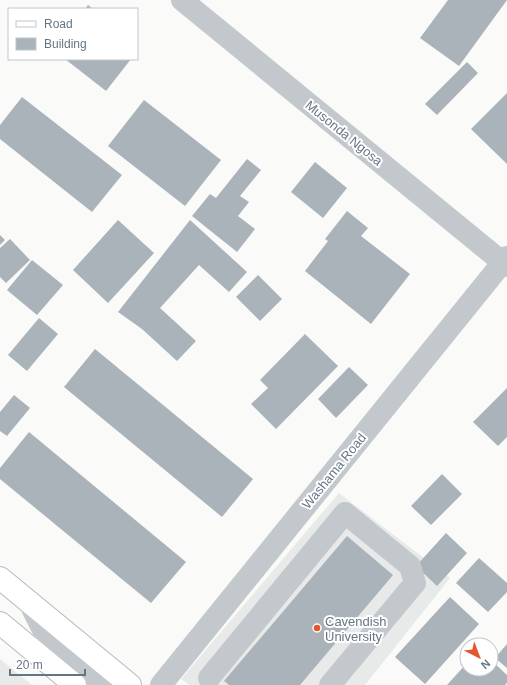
<svg xmlns="http://www.w3.org/2000/svg" width="507" height="685" font-family="Arial,sans-serif">
<style>
.built{fill:#e8e9e9}
.building{fill:#aab3b9}
.lines{fill:none;stroke-linecap:round;stroke-linejoin:round}
.major-casing{stroke:#b5babe;stroke-width:24}
.minor{stroke:#c3c8cc;stroke-width:22}
.major{stroke:#fff;stroke-width:22}
.poi-dot{fill:#e4572e;stroke:#fff;stroke-width:1.5}
.labels{text-anchor:middle;dominant-baseline:central;stroke-width:4;stroke-linejoin:round;paint-order:stroke}
.street-label{font-size:13px;fill:#657683;stroke:#fff}
.poi-label{font-size:13px;fill:#657683;stroke:#fff;text-anchor:start}
</style>
<rect width="100%" height="100%" fill="#fafaf8"/>
<g class="built">
<polygon points="339,493 450,578 365,685 189,685 181,679"/>
<polygon points="0,659 32,685 0,685"/>
</g>
<g class="building">
<polygon points="448,0 507,0 459,66 420,38"/>
<polygon points="88,5 93,9 85,9"/>
<polygon points="65,59 131,59 106,91"/>
<polygon points="467,62 478,73 437,115 425,104"/>
<polygon points="507,93 507,164 471,129"/>
<polygon points="22,97 122,175 92,212 0,139 0,125"/>
<polygon points="144,100 221,160 185,206 108,146"/>
<polygon points="247,159 261,170 240,196 249,202 238,216 255,229 237,252 192,216 210,194 216,198"/>
<polygon points="315,162 347,188 323,218 291,192"/>
<polygon points="347,211 368,228 361,236 410,274 371,324 305,271 328,241 325,239"/>
<polygon points="118,220 154,253 108,303 73,270"/>
<polygon points="190,220 247,272 229,292 199,265 160,308 196,341 177,361 142,329 118,312"/>
<polygon points="0,235 5,240 0,245"/>
<polygon points="10,239 30,260 6,283 0,277 0,248"/>
<polygon points="32,260 63,285 37,315 7,290"/>
<polygon points="258,275 282,299 260,321 236,297"/>
<polygon points="39,318 58,334 27,371 8,355"/>
<polygon points="305,334 338,366 276,429 251,404 268,388 260,380"/>
<polygon points="95,349 253,479 222,517 64,387"/>
<polygon points="349,367 368,385 336,418 318,399"/>
<polygon points="507,388 507,437 498,446 473,422"/>
<polygon points="14,395 30,408 7,436 0,431 0,412"/>
<polygon points="29,432 186,562 151,603 0,479 0,468"/>
<polygon points="442,474 462,494 431,525 411,506"/>
<polygon points="446,533 467,553 437,586 416,566"/>
<polygon points="347,536 393,575 300,685 229,685 224,681"/>
<polygon points="479,558 507,583 507,592 488,612 456,583"/>
<polygon points="450,597 479,624 425,684 395,657"/>
<polygon points="507,644 507,668 495,658"/>
<polygon points="491,660 507,675 507,683 505,685 447,685 467,663 467,669 491,669"/>
</g>
<g class="lines">
<defs>
<g id="major">
<polyline points="0,578 130,685"/>
<polyline points="0,623 75,685"/>
</g>
</defs>
<use href="#major" class="major-casing"/>
<g class="minor">
<polyline points="182,0 507,266"/>
<polyline points="29,602 41,626 47,636 100,685"/>
<polyline points="209,678 345,513 410,566 415,583 330,685"/>
<polyline points="161,685 507,257"/>
</g>
<use href="#major" class="major"/>
</g>
<circle class="poi-dot" cx="317" cy="628" r="4"/>
<g class="labels">
<g class="street-label">
<text transform="translate(344 133) rotate(39)">Musonda Ngosa</text>
<text transform="translate(334 471) rotate(-51)">Washama Road</text>
</g>
<g class="poi-label">
<text x="325" y="621">Cavendish<tspan x="325" dy="15">University</tspan></text>
</g>
</g>
<rect x="8" y="8" width="130" height="52" fill="#ffffff" stroke="#c1c8cd"/>
<rect x="16" y="21" width="20" height="6" fill="#ffffff" stroke="#c1c8cd"/>
<text x="44" y="28" font-size="12" fill="#657683">Road</text>
<rect x="16" y="38" width="20" height="12" fill="#aab3b9" stroke="#c1c8cd"/>
<text x="44" y="48" font-size="12" fill="#657683">Building</text>
<g transform="translate(479 657) rotate(138)"><circle r="19" fill="#ffffff" stroke="#c1c8cd"/>
<path d="M0-3L7 15L0 10L-7 15Z" fill="#e4572e"/>
<text y="-6" font-size="11" font-weight="bold" text-anchor="middle" fill="#657683">N</text>
</g>
<path d="M10 669v6h75v-6" fill="none" stroke="#657683" stroke-width="2"/>
<text x="16" y="669" font-size="12" fill="#657683" stroke="#ffffff" stroke-width="3" paint-order="stroke">20 m</text>
</svg>
